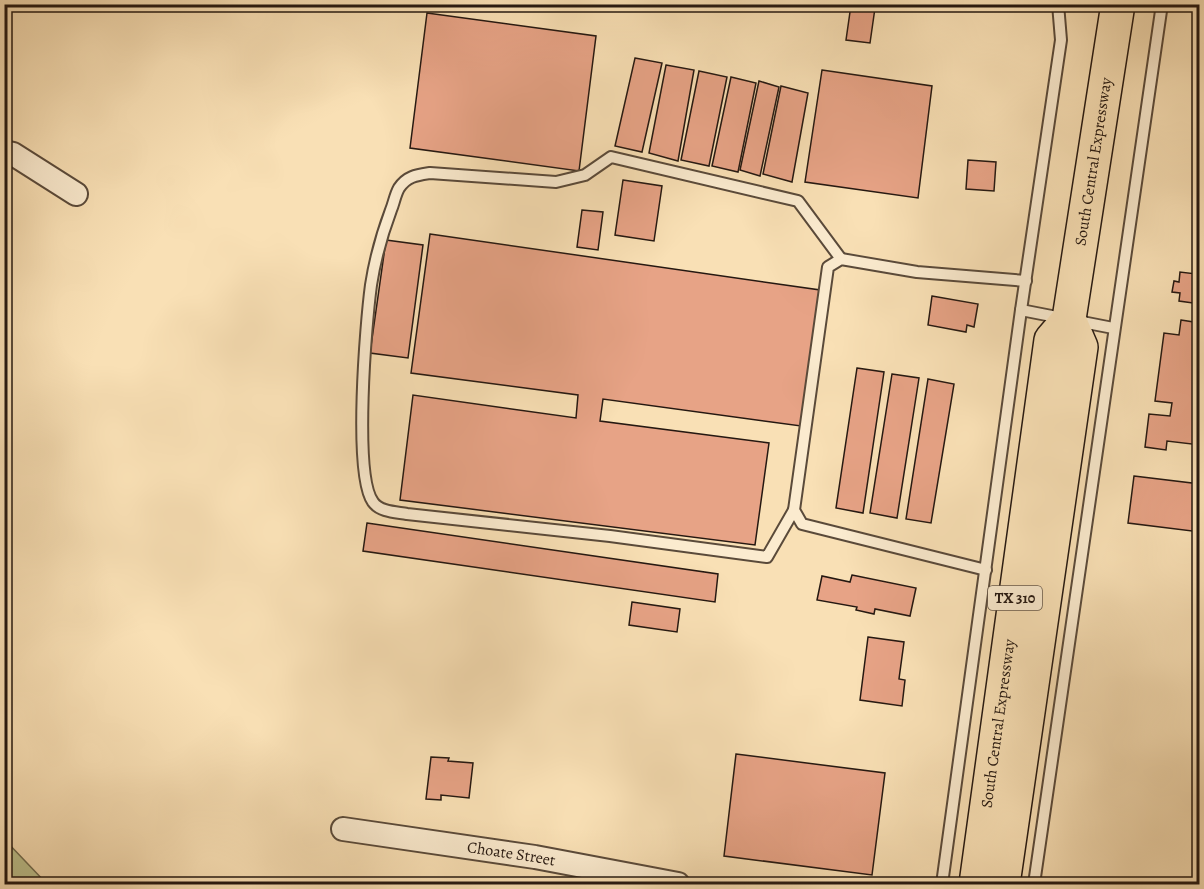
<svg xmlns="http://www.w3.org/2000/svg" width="1204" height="889" font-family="Alegreya,serif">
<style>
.green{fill:#bdc28e;stroke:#716d50;stroke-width:1.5}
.building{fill:#e7a386;stroke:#251811;stroke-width:1.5}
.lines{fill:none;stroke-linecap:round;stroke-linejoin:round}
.lane-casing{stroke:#5a4a3a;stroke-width:14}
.street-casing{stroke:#5a4a3a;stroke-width:26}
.primary-casing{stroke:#251811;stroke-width:36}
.lane{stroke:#fbebcf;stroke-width:10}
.street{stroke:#fbebcf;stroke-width:22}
.primary{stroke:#f9e0b5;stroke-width:33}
.labels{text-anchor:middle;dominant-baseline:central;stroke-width:4.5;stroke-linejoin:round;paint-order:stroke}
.shield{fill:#fbebcf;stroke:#65574a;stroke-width:1.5}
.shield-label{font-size:15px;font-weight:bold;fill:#251811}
.street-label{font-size:16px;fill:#251811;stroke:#fbebcf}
</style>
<rect width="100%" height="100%" fill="#f9e0b5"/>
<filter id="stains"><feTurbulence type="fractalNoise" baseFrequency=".00333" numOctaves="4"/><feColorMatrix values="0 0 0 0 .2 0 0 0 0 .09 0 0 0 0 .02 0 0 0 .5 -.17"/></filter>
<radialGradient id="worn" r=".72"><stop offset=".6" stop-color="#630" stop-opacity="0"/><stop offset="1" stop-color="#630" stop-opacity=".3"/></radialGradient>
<polygon class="green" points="4,840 5,840 47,884 5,884"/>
<g class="building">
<polygon points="851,5 875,8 870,43 846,40"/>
<polygon points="427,13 596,36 579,171 410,148"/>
<polygon points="635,58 662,63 642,152 615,146"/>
<polygon points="666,65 694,70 678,161 649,153"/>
<polygon points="822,70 932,86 918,198 805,182"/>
<polygon points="699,71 727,77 709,166 681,160"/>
<polygon points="731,77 756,83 738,172 712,166"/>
<polygon points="759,81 779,87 760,176 740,170"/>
<polygon points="781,86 808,93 792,182 763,174"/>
<polygon points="968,160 996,162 994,191 966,189"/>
<polygon points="623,180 662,186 654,241 615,235"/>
<polygon points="582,210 603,212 598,250 577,247"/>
<polygon points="430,234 820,290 801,426 603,399 600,421 769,443 755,545 400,500 413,395 576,418 578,395 411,373"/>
<polygon points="386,240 423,245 408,358 370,353"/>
<polygon points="1197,265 1200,266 1200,304 1179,301 1180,293 1172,292 1174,281 1179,282 1180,272 1196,274"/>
<polygon points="932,296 978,304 974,327 967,325 966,332 928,325"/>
<polygon points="1181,320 1200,323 1200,445 1167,441 1166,450 1145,447 1149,414 1170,416 1172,403 1155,401 1164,333 1179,335"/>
<polygon points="857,368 884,372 863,513 836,508"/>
<polygon points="892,374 919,378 897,518 870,513"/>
<polygon points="928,379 954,384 931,523 906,519"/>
<polygon points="1134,476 1200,484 1200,532 1128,523"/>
<polygon points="367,523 718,574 715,602 363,551"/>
<polygon points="852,575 916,588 910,616 875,609 874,614 856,610 857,607 817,600 822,576 850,582"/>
<polygon points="632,602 680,609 677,632 629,625"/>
<polygon points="868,637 904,642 899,679 905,680 902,706 860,700"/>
<polygon points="736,754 885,773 872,875 724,856"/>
<polygon points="431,757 449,758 448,761 473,763 469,798 441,795 441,800 426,799"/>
</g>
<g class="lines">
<defs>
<g id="lane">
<polyline points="1021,310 1113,328"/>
<path d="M794,510L767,557L610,536L407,514C396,512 380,512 373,502C353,475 366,322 371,285C375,259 382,234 391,210C394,203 395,195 399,188C407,176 417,175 430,173L556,182L585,175L611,157L798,201L841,259"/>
<polyline points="986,570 802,524 794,510 828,267 841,259 917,272 1026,281"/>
<polyline points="942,884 1021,310 1061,40 1058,4"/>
<polyline points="1034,884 1162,4"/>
</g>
<g id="street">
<polyline points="4,152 13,154 76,194"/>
<path id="s1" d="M343,829L535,857L678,884"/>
</g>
<g id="primary">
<path id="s2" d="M976,884L1051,340L1069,319L1118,4"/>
<polyline points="1003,884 1081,347 1069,319"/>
</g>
</defs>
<use href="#lane" class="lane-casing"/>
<use href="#street" class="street-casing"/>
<use href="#primary" class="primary-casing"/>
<use href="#lane" class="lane"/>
<use href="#street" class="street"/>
<use href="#primary" class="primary"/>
</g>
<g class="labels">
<rect class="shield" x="988" y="586" width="54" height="24" rx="4.5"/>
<g class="shield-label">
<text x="1015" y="598">TX 310</text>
</g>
<g class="street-label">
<text stroke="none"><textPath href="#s2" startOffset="736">South Central Expressway</textPath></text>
<text stroke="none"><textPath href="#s2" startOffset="162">South Central Expressway</textPath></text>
<text stroke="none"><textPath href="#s1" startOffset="170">Choate Street</textPath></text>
</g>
</g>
<rect width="1204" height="889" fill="none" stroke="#f9e0b5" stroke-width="24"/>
<rect x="6" y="6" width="1192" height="877" fill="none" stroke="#251811" stroke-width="3"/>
<rect x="12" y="12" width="1180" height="865" fill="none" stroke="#251811" stroke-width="1.5"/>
<rect width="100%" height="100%" filter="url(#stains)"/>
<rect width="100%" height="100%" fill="url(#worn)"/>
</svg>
